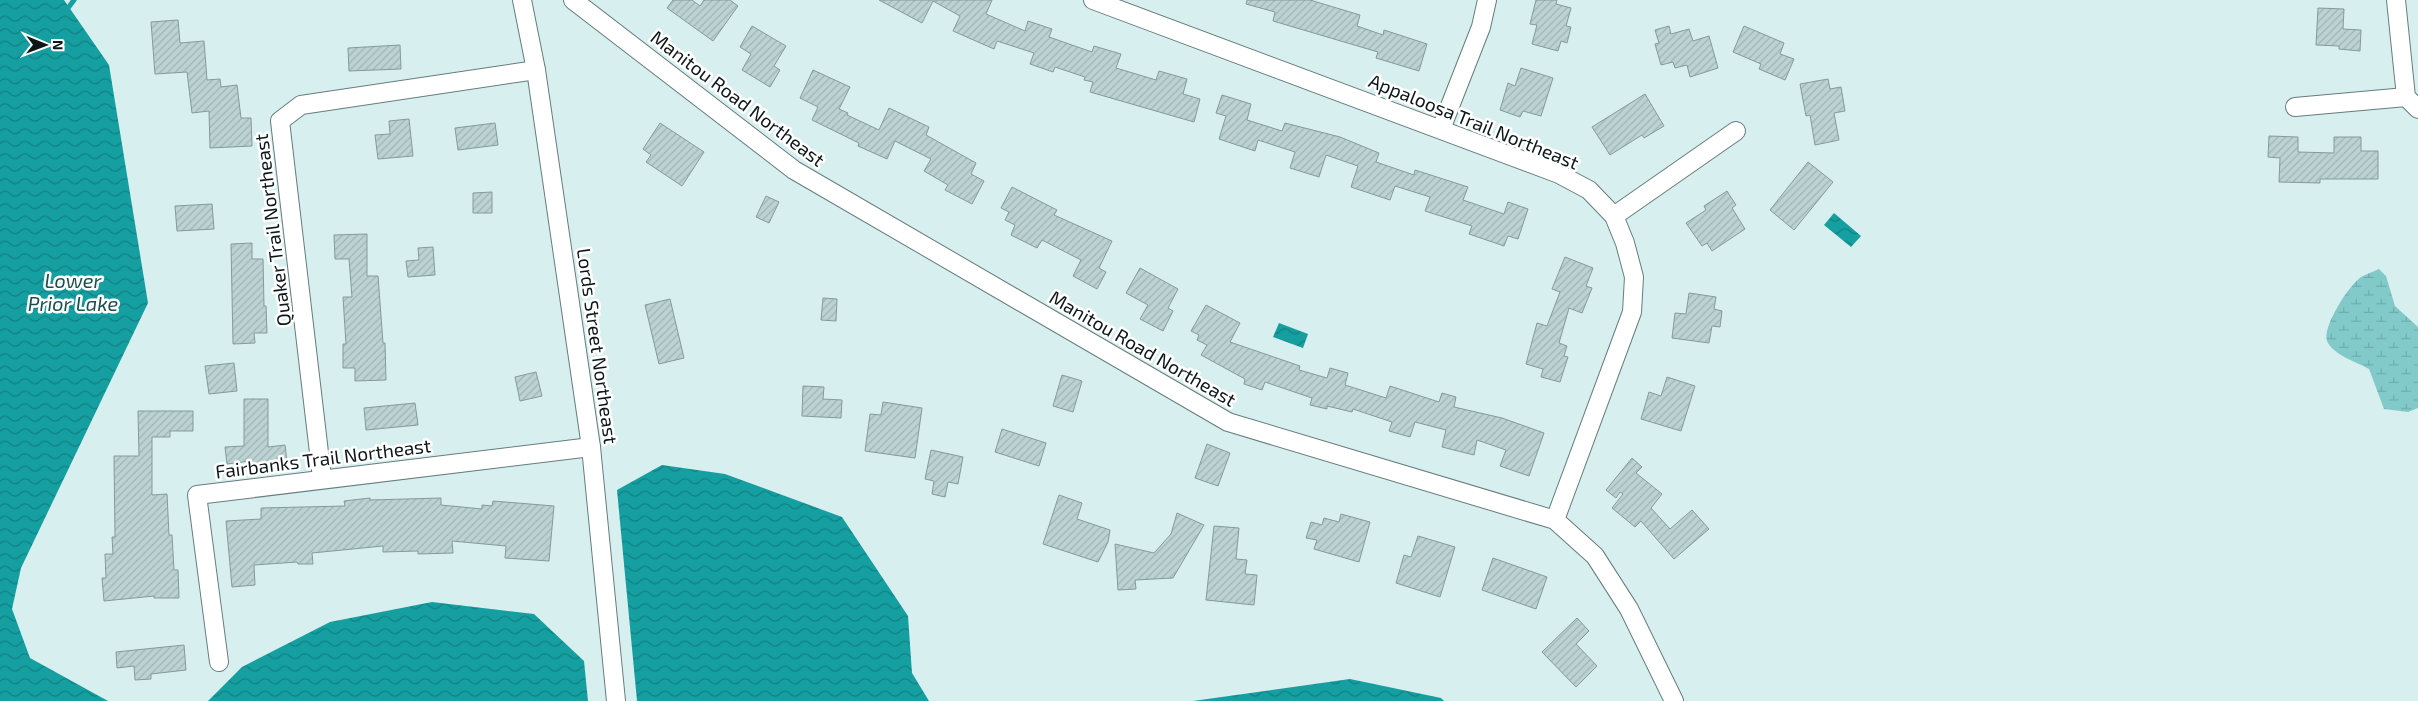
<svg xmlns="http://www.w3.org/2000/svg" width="2418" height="701" font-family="'Exo 2',sans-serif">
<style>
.wetland{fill:url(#wetland-marsh)}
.water{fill:url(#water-waves)}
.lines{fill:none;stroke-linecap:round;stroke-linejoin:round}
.stream{stroke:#159fa1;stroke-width:5}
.building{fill:url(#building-hatch);stroke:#859a9a}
.minor-casing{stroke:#677c7c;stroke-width:20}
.minor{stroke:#fff;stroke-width:18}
.labels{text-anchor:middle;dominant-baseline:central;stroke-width:5;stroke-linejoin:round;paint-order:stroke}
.street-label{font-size:19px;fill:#0e1717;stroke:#fff}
.water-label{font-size:20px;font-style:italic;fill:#1b4f4f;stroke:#fff}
</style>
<defs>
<pattern id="wetland-marsh" width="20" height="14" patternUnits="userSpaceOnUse" patternTransform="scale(1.25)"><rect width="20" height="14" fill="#82caca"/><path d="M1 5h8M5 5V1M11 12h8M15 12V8" fill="none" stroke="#6fadad"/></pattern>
<pattern id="water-waves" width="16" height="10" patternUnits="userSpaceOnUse" patternTransform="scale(1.25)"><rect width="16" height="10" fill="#159fa1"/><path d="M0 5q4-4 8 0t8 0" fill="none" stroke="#128182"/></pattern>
<pattern id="building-hatch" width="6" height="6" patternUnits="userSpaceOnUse" patternTransform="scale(1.25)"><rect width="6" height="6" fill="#bcd3d3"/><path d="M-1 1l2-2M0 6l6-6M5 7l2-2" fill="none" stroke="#a0b4b4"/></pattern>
</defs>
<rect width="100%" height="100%" fill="#d8efef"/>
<path class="wetland" d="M2379,269L2386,276L2395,306L2418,327V408L2408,412L2384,409L2369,369C2357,362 2333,355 2327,341C2322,327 2349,285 2361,277C2366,274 2373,272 2379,269Z"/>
<g class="water">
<polygon points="0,0 64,0 109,65 148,303 21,568 12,609 30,658 108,701 0,701"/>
<polygon points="1834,213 1861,236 1851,247 1824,225"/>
<polygon points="1279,323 1308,334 1303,348 1273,337"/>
<polygon points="662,465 725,474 842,517 908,616 912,673 929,701 637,701 617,490"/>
<polygon points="432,602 534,614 584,661 588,701 208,701 242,667 330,622"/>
<polygon points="1350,679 1441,698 1444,701 1193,701"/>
</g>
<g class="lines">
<polyline class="stream" points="65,12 74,0"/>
</g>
<g class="building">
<polygon points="673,0 692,0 700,6 704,0 730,0 738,6 713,41 667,8"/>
<polygon points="879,0 992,0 986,14 1025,31 1028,21 1052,29 1049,37 1092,52 1094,46 1121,54 1116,68 1156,80 1159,71 1187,79 1183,94 1200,99 1194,122 1090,92 1093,82 1084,80 1085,77 1055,67 1053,72 1030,64 1034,53 997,41 994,49 953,31 960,16 933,1 922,23"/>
<polygon points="1247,0 1310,0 1360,15 1357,26 1383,35 1384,30 1427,44 1419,71 1376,58 1378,52 1273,21 1275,12 1246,4"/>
<polygon points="1536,0 1557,0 1556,4 1571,8 1566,26 1571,27 1567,43 1561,41 1558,51 1532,44 1537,25 1530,24"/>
<polygon points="2318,8 2344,9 2343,29 2361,30 2360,51 2339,49 2339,46 2316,45"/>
<polygon points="178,20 180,43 204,41 207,80 220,79 221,87 237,85 241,118 251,118 252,146 210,148 209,111 192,113 187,72 155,74 151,22"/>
<polygon points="752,26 786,46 774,66 780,70 770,87 742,70 751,54 740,47"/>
<polygon points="1669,26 1671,34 1689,29 1693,41 1709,36 1718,68 1690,77 1687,65 1675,68 1673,62 1661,65 1655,44 1659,43 1655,30"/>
<polygon points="1744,26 1784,43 1780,54 1794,59 1785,80 1759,69 1761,64 1733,52"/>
<polygon points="400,45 401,69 349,71 348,48"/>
<polygon points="1521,68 1553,78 1541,116 1523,111 1520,117 1500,110 1508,83 1515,86"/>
<polygon points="813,70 850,87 839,109 848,113 847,115 879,130 889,108 929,127 926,135 976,163 971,174 984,181 972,204 945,190 948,185 924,171 931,159 895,141 887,159 858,146 859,143 812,120 818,107 800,98"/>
<polygon points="1828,79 1830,89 1841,87 1845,111 1834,113 1839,140 1815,145 1810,115 1806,116 1800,84"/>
<polygon points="1645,94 1664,126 1644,138 1642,135 1610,155 1592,127"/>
<polygon points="1222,95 1251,104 1247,120 1282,131 1285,123 1340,137 1379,153 1376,162 1414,175 1415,170 1468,187 1463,200 1504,214 1508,202 1528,209 1518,239 1508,236 1504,246 1469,234 1472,226 1425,211 1430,197 1395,186 1390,200 1351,187 1358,166 1326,155 1319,177 1290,168 1295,152 1258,140 1255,151 1219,139 1226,116 1216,113"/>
<polygon points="409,119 413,156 378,159 375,135 390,134 389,121"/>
<polygon points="495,123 498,145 458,150 455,128"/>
<polygon points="660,123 704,152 682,186 646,162 651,155 643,149"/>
<polygon points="2269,136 2298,137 2298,152 2334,153 2334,137 2361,137 2361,151 2378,151 2378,179 2320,179 2320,183 2279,182 2280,158 2268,157"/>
<polygon points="1808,162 1833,182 1794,230 1770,210"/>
<polygon points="1012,187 1057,210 1054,215 1112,241 1099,268 1106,272 1097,289 1073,276 1081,260 1042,240 1037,248 1011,235 1015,225 1005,220 1009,212 1001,208"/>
<polygon points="1727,191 1736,205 1732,208 1745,229 1712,251 1707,243 1702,246 1686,223 1706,210 1704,206"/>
<polygon points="492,192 492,213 473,213 473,193"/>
<polygon points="766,196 779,202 769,223 756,217"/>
<polygon points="212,204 214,229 177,231 175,206"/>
<polygon points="367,234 367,276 378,276 383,343 385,343 386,380 355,381 355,368 343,368 343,344 346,344 343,297 352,297 349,259 335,259 334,235"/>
<polygon points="252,243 252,259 263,259 264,306 266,306 267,333 254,333 255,343 233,344 231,244"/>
<polygon points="433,247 435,275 408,277 406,261 419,260 418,248"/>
<polygon points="1565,257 1593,268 1586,286 1592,288 1582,313 1569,308 1559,343 1567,346 1564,356 1568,357 1560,382 1541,377 1543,369 1526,364 1537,323 1547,326 1560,292 1552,289"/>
<polygon points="1140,268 1178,289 1168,308 1173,311 1163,331 1140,319 1148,305 1126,293"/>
<polygon points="1689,293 1716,297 1714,309 1722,311 1720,327 1712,326 1709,343 1672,338 1675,313 1686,314"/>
<polygon points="823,298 837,299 836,321 821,320"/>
<polygon points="670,299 684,358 659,364 645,305"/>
<polygon points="1206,305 1240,323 1230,342 1300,366 1299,370 1327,378 1330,368 1348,373 1345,385 1386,398 1390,386 1439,402 1442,393 1456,397 1454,407 1502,418 1544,433 1529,476 1500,466 1506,450 1477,440 1474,455 1442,447 1446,430 1415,422 1410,437 1389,431 1392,422 1353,409 1352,412 1327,406 1327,409 1310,405 1312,398 1265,382 1262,390 1244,384 1245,379 1201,355 1207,345 1197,340 1199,335 1191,331"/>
<polygon points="234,363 237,391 209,394 205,366"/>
<polygon points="536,372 542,396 520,401 515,377"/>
<polygon points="1062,375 1082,381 1073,412 1053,406"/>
<polygon points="1667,377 1695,386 1681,431 1641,419 1649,392 1661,396"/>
<polygon points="803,386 824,387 823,399 842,400 841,418 802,416"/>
<polygon points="244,399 268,399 268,447 285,445 288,470 251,474 250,461 227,464 225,447 244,446"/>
<polygon points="883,402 922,408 915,458 865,451 870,414 881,415"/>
<polygon points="415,403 418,425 366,430 364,408"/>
<polygon points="138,411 193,411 193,431 170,431 170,437 152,437 152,495 167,494 169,535 172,535 174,570 178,570 179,598 154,598 154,596 104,601 102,578 106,578 105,554 113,554 112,537 115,537 114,456 139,456"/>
<polygon points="1002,429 1046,443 1039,466 995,452"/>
<polygon points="1207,444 1230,453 1218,486 1195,478"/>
<polygon points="931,450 963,457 958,484 948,482 945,497 932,494 934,481 925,479"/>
<polygon points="1632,458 1642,467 1636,473 1662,494 1651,508 1670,529 1692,510 1709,529 1674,559 1641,521 1635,527 1612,508 1623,494 1620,492 1616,498 1606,490"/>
<polygon points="1059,495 1082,503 1077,519 1110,530 1108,542 1098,562 1043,544"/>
<polygon points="370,498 370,500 441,498 441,505 482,509 482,505 492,506 493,501 554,506 549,561 505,558 506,546 452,541 453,553 418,554 418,551 383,552 383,546 312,553 313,564 298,564 297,562 254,565 255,585 232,587 226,521 261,519 261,508 345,506 344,501"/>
<polygon points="1177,513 1204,525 1173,578 1135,580 1136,589 1118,590 1115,544 1154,553 1171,534"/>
<polygon points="1341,514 1370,522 1359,562 1314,549 1317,540 1306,538 1311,522 1322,525 1324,518 1339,522"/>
<polygon points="1214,526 1239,528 1236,559 1247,560 1245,574 1257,575 1254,605 1206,600"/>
<polygon points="1418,536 1455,547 1440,597 1396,583 1404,555 1411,557"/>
<polygon points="1493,558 1547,577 1536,609 1482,590"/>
<polygon points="1577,618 1589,631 1576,644 1597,666 1576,687 1542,652"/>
<polygon points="184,645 186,670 151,674 151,679 135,680 134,666 117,668 116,652"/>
</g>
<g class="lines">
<defs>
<g id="minor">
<polyline points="522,0 536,70 591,447 616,701"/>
<polyline points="573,0 794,170 1228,422 1555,520 1595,556 1629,609 1674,701"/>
<polyline points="1093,0 1559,174 1589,190 1614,216 1625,243 1634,277 1632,312 1555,520"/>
<polyline points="2396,0 2406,97 2418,109"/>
<polyline points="2295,107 2406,97"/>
<polyline points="1441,129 1481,27 1487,0"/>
<polyline points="1614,216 1736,131"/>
<polyline points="322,478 280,121 301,105 536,70"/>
<polyline points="219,662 197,495 591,447"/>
</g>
</defs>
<use href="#minor" class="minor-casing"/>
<use href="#minor" class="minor"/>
</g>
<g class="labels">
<g class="street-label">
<text transform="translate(738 98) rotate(37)">Manitou Road Northeast</text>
<text transform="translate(1474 121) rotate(22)">Appaloosa Trail Northeast</text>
<text transform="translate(272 230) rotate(-97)">Quaker Trail Northeast</text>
<text transform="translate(598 346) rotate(82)">Lords Street Northeast</text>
<text transform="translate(1143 348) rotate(30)">Manitou Road Northeast</text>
<text transform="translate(323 458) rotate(-7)">Fairbanks Trail Northeast</text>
</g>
<g class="water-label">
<text x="73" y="280">Lower<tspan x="73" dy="23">Prior Lake</tspan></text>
</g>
</g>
<g transform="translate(45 45) rotate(91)" stroke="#ffffff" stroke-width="4" paint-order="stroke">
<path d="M0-4L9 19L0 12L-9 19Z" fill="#0e1717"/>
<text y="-8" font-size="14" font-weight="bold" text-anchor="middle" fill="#0e1717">N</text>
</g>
</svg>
